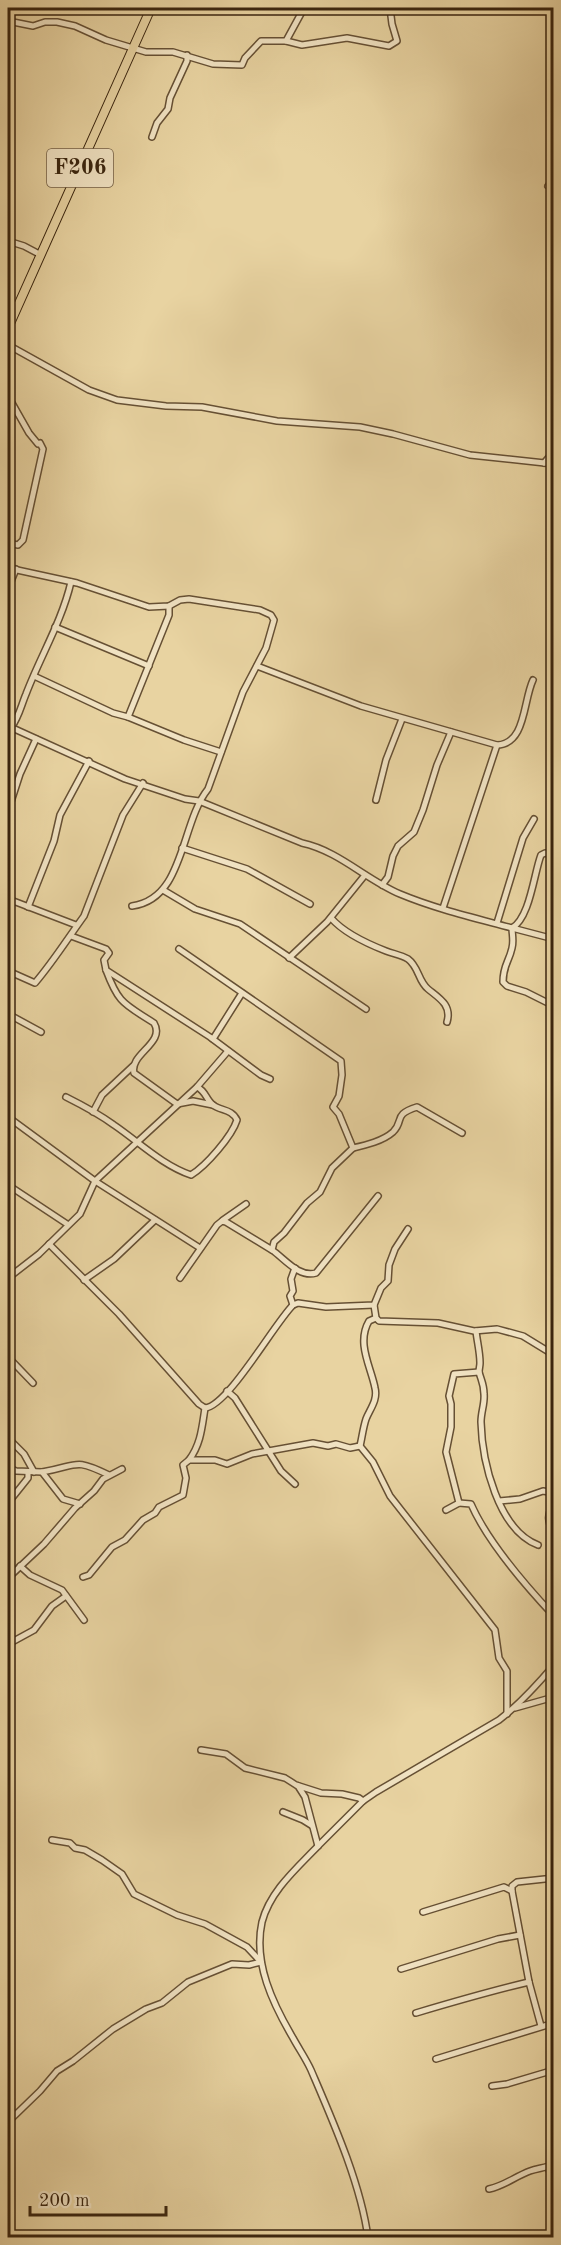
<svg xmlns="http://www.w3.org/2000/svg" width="561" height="2245" font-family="'Old Standard TT',serif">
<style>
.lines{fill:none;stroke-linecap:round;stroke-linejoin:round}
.street-casing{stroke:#665034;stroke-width:8}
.primary-casing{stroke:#3a250f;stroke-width:10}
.street{stroke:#f0e2c2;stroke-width:5}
.primary{stroke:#e8d3a1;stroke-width:8}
.labels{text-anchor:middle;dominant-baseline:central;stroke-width:5;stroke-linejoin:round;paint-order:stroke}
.shield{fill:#f0e2c2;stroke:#715e45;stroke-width:1.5}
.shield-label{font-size:22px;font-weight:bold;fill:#3a250f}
</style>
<rect width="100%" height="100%" fill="#e8d3a1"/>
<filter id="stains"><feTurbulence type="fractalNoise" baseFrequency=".00333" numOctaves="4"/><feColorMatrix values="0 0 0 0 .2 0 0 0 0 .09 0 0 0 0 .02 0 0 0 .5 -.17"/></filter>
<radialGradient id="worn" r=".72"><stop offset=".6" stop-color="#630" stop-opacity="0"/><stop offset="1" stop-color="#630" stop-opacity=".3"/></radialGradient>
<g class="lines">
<defs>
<g id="street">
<polyline points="8,21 33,26 45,22 57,22 75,26 106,40 146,52 173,52 213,64 242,65 245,58 261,41 286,41 304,8"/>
<polyline points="286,41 302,45 347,38 389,46 397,41 392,24 390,8"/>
<polyline points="152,137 157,123 168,109 170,98 187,61 187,55"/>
<polyline points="8,172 10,180 8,189"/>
<polyline points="548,186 554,189"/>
<polyline points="8,241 24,246 41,255"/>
<polyline points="8,345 89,390 117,400 166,406 202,407 277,421 360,427 393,434 470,455 554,464"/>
<polyline points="8,396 29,433 38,444 40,443 43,449 23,540 18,545 8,543"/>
<polyline points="544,463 554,451"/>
<path d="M8,568L77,583L149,607L169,606L180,600L189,599L260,610L271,615L274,620L266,648L243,692L208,789C180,824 185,899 132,906"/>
<polyline points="8,589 16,569"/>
<polyline points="55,627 149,666"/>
<path d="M257,666L361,706L497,745C526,744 523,701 533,680"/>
<polyline points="34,676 113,713 128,717 169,615 169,606"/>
<polyline points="128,717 184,740 221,752"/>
<path d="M8,726L125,779L185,799L199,801L302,843C339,851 365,879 400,894C436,909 475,918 512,928C512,934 514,941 512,948C509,962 503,965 503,982L507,986L526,992L554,1006"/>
<path d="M11,728C19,717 21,706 26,694C40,657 62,621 71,582"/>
<polyline points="376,800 386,760 402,719"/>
<polyline points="8,811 20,774 36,739"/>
<polyline points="182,848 247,869 310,904"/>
<path d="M554,855L545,853L541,855C534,873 530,918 512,928L554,939"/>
<polyline points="382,885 388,877 393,856 398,846 414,832 423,810 437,765 451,732"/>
<polyline points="163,890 195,909 240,924 366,1009"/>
<polyline points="8,899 76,925"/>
<polyline points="28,907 54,841 60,815 89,761"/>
<polyline points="443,908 497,745"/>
<path d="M331,918C344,933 368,944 386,951C394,954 401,955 408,959C419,967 418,981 428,989C439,998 452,1005 447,1022"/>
<polyline points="497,923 523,838 534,819"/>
<polyline points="71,936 106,949 109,953 104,960 106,970 210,1037 261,1075 270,1079"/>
<path d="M179,949L341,1061L342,1075L339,1096L333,1107L339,1114L353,1148L332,1168L320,1192L307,1203L284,1233L274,1242L272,1250C285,1259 299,1278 316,1273L378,1196"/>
<polyline points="289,958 327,922 365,875"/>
<path d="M106,970C119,1005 125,1004 154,1023C166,1043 129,1054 134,1073L177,1104L193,1101L213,1105"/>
<path d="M8,971L35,983C53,962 68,938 84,916L123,815L143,783"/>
<polyline points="8,1014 41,1032"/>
<polyline points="213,1039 242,993"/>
<path d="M66,1097C82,1105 99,1114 114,1125C139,1142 162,1165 191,1175C206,1166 232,1136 237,1120C232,1109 221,1111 213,1105C206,1100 206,1091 197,1087"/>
<polyline points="93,1112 102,1095 133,1066"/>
<polyline points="8,1117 95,1181 200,1248"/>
<path d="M353,1148C366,1145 383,1141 393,1132C405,1120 392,1115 417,1107L462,1133"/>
<polyline points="8,1185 67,1224"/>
<polyline points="223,1220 246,1204"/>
<path d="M49,1244L119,1314L199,1404L205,1408C228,1406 274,1324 293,1305L298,1303L326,1307L374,1305L381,1288L388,1281L389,1265L395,1249L408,1229"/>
<polyline points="8,1278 39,1254 80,1214 95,1181 197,1087 228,1051"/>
<polyline points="180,1278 217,1225 222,1221 226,1222 272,1250"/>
<polyline points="84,1280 114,1259 155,1220"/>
<polyline points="293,1305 290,1296 293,1291 291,1279 295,1268"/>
<polyline points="374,1305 376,1318 379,1321 438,1323 474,1331 497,1329 523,1336 554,1355"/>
<path d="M376,1318L369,1321C356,1343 371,1367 375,1388C378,1400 370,1409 366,1419C363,1428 362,1438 360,1446L373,1462L390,1496L495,1630L499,1658L507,1671V1714"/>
<path d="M476,1331C477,1341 480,1352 480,1363C480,1366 479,1369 479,1372C481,1380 484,1384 484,1394C485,1403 481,1412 481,1422C482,1461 498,1530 538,1545"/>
<polyline points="8,1357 33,1383"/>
<polyline points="227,1391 235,1398 281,1471 295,1484"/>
<polyline points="8,1438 24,1454 34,1472"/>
<path d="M189,1460C201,1444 202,1427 205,1408"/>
<polyline points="8,1467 16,1471 42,1472 63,1499 80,1504"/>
<path d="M42,1472C79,1466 72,1457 109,1475"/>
<polyline points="499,1501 520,1499 543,1491 549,1492 554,1499"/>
<polyline points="8,1503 28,1478 28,1473"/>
<path d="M459,1503L471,1504C488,1543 525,1585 554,1616"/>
<path d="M554,1505C546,1513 548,1524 554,1533"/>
<polyline points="446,1510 459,1503 446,1452 451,1427 451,1404 449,1396 454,1374 479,1372"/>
<polyline points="20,1566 30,1575 62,1590 84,1620"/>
<polyline points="83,1577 89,1575 112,1547 125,1540 143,1520 155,1513 159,1507 183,1495 186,1478 183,1465 189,1460 215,1460 227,1464 252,1454 313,1443 328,1446 336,1444 350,1448 360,1446"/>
<polyline points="8,1578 44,1544 75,1508 94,1491 103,1479 122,1469"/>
<polyline points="12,1642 34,1630 52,1606 66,1596"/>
<polyline points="515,1708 554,1697"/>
<polyline points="201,1750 226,1754 245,1768 285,1778 296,1785 321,1793 342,1794 359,1798 363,1801"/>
<polyline points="298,1786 305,1797 318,1846"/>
<polyline points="283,1812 303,1820 311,1825"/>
<polyline points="52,1840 70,1843 75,1848 85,1850 102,1860 122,1874 134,1894 177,1915 205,1924 247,1947 261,1962"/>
<polyline points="512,1891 512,1886 517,1882 554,1878"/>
<polyline points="423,1912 504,1887 512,1891 529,1982 541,2026"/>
<polyline points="401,1969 498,1939 520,1935"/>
<path d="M416,2013C453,2002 491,1991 529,1982"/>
<polyline points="436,2059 554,2023"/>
<polyline points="492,2086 507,2084 554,2070"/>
<polyline points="8,2122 40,2091 57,2071 73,2061 113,2029 146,2009 162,2003 188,1982 232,1964 249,1965 261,1962"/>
<polyline points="548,2167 554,2183"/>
<path d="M489,2189C504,2186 516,2176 530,2171C538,2168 546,2168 554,2164"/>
<path d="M368,2238C361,2184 332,2119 311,2070C306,2059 299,2049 293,2038C273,2004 253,1963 262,1922C270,1891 297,1868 318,1846C333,1831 348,1816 363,1801L376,1792L499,1720C520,1704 537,1685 554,1665"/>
</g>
<polyline id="primary" points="8,328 151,8"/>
</defs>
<use href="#street" class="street-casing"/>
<use href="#primary" class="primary-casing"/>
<use href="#street" class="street"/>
<use href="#primary" class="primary"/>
</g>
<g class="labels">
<rect class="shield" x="47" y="149" width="66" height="38" rx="4.5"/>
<g class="shield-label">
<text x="80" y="168">F206</text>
</g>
</g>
<rect width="561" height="2245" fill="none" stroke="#e8d3a1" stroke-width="30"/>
<rect x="9" y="9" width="543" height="2227" fill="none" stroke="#3a250f" stroke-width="3"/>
<rect x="15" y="15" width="531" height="2215" fill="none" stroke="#3a250f" stroke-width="1.5"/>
<path d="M30 2206v9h136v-9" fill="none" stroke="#3a250f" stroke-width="3"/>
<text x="39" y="2206" font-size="18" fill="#3a250f" stroke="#f0e2c2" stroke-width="4.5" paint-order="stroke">200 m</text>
<rect width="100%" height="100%" filter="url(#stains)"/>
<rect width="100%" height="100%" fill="url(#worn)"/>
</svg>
